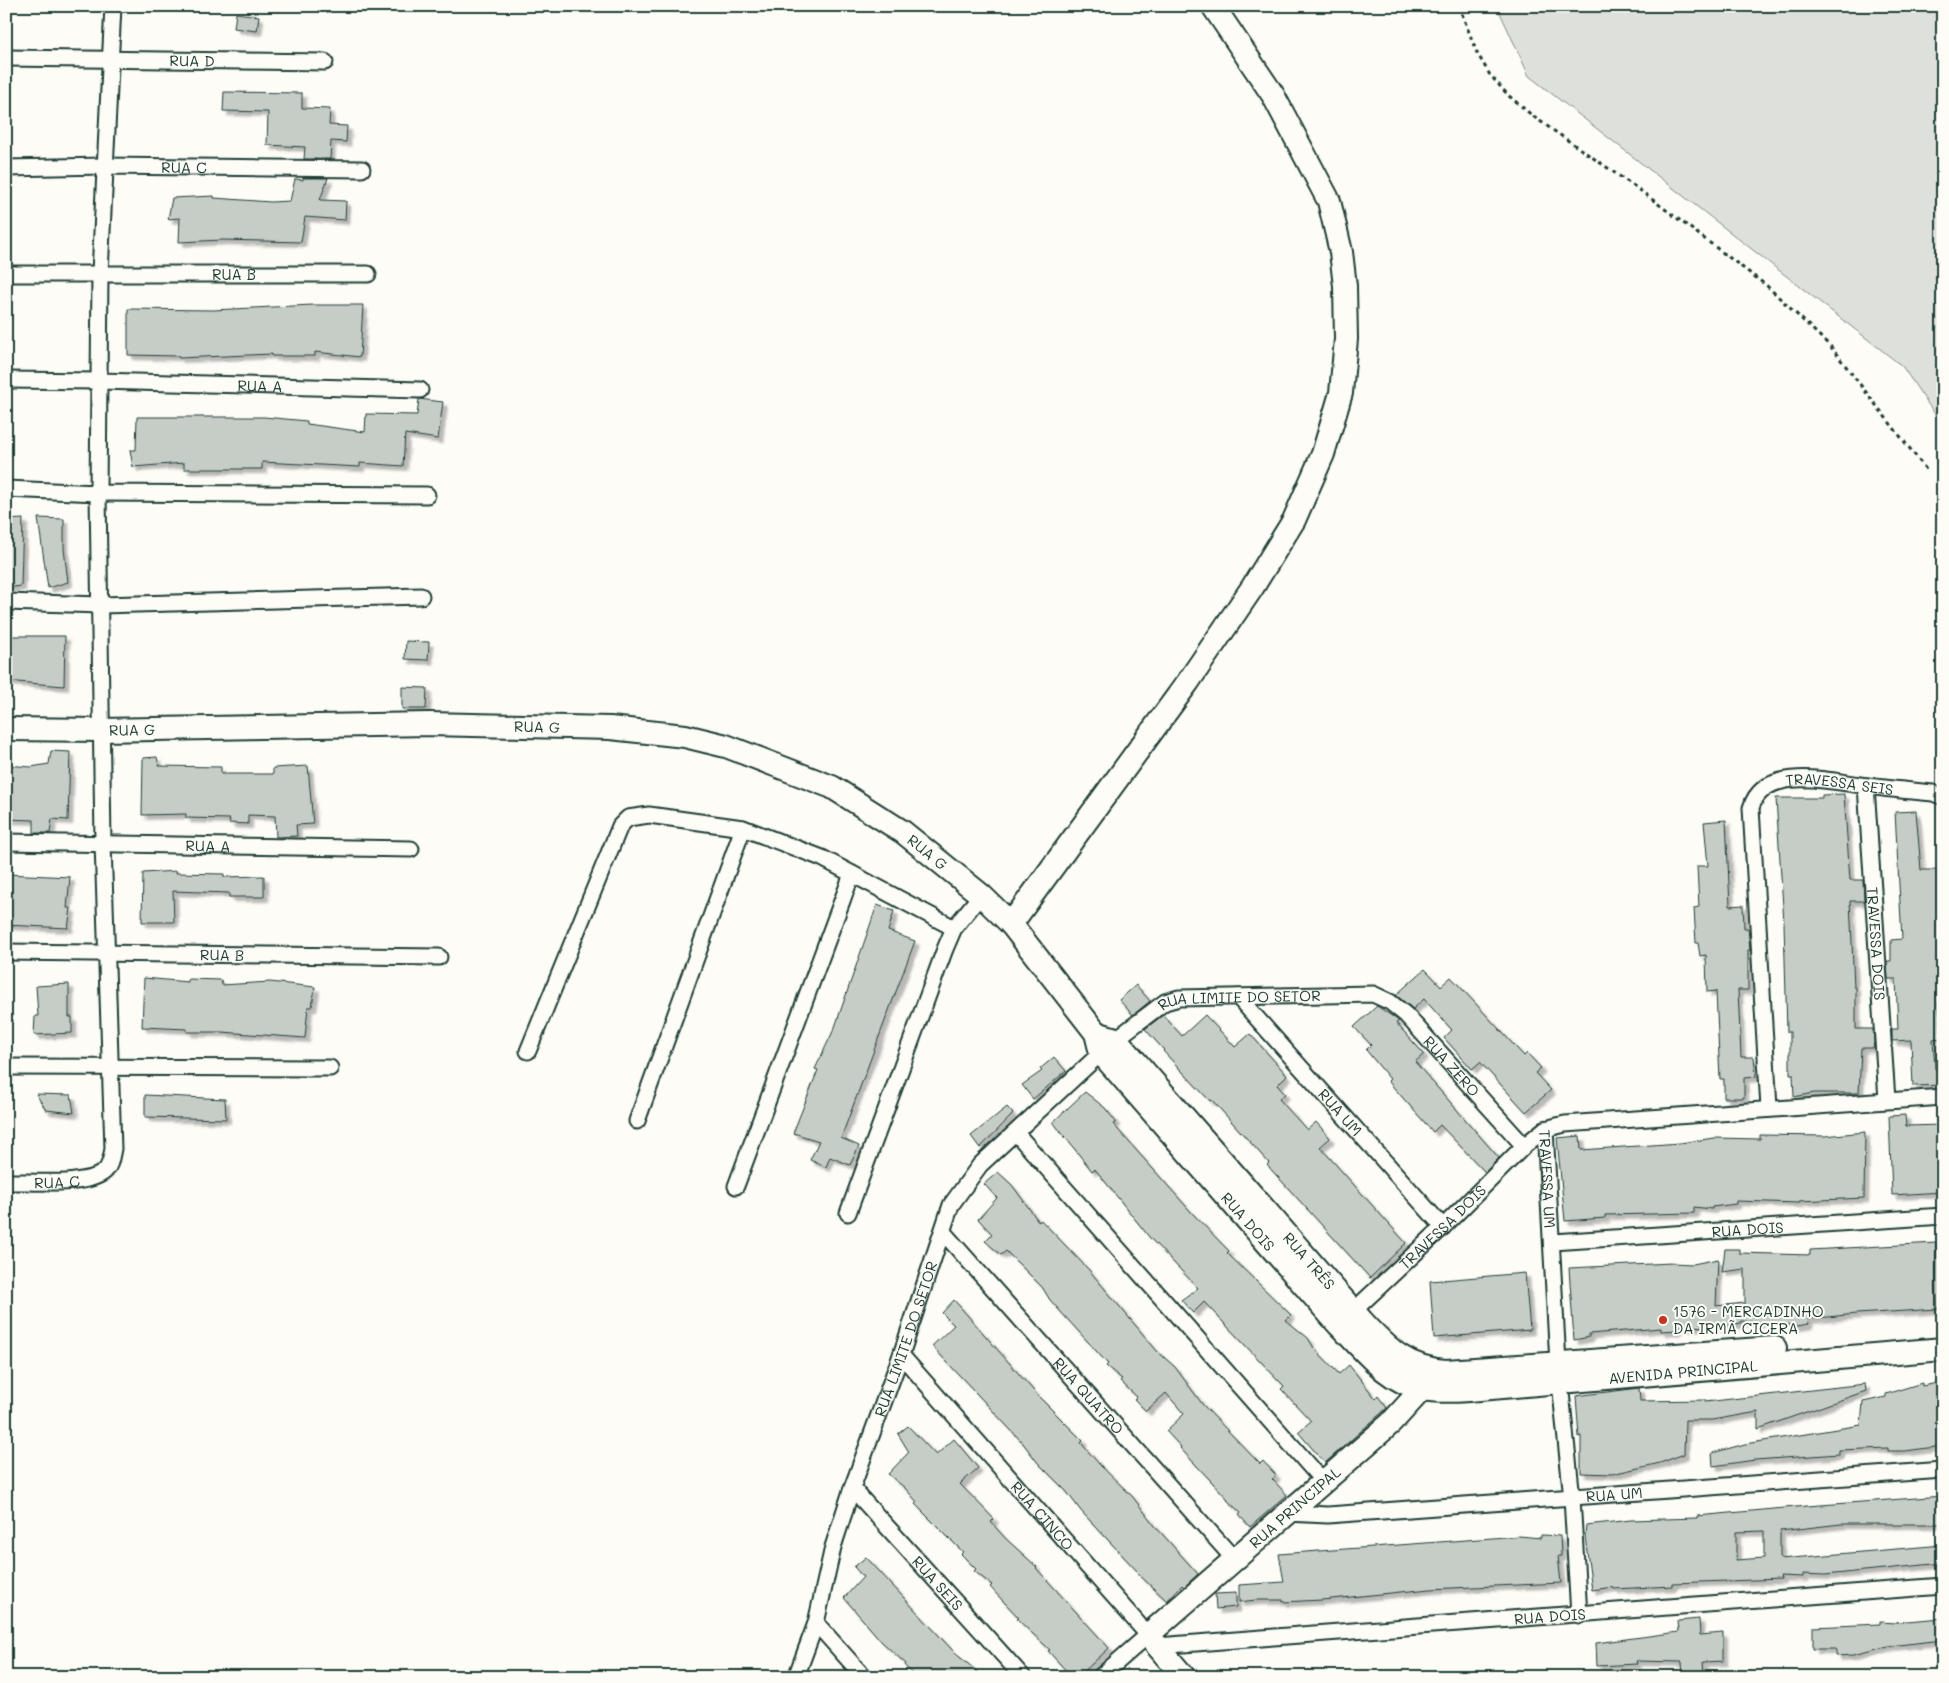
<svg xmlns="http://www.w3.org/2000/svg" width="1949" height="1683" font-family="Mali,sans-serif">
<style>
.green{fill:#dde0db;stroke:#7e8e88}
.building{fill:#c6cdc7;stroke:#1f3d34;fill-rule:evenodd;filter:url(#shadow)}
.lines{fill:none;stroke-linecap:round;stroke-linejoin:round}
.street-casing{stroke:#1f3d34;stroke-width:19}
.secondary-casing{stroke:#1f3d34;stroke-width:26}
.path{stroke:#1f3d34;stroke-width:3;stroke-dasharray:4 4;stroke-linecap:butt}
.street{stroke:#fdfcf7;stroke-width:15}
.secondary{stroke:#fdfcf7;stroke-width:22}
.poi-dot{fill:#c8321e;stroke:#fdfcf7;stroke-width:2}
.labels{text-anchor:middle;dominant-baseline:central;stroke-width:4;stroke-linejoin:round;paint-order:stroke}
.street-label{font-size:15px;fill:#1f3d34;stroke:#fdfcf7}
.poi-label{font-size:15px;fill:#1f3d34;stroke:#fdfcf7;text-anchor:start}
</style>
<defs>
<filter id="shadow"><feDropShadow dx="4.5" dy="4.5" stdDeviation="1" flood-color="#0004"/></filter>
</defs>
<rect width="100%" height="100%" fill="#fdfcf7"/>
<filter id="ink" filterUnits="userSpaceOnUse"><feTurbulence type="fractalNoise" baseFrequency=".02" numOctaves="2"/><feDisplacementMap in="SourceGraphic" scale="10" xChannelSelector="R" yChannelSelector="G"/><feConvolveMatrix kernelMatrix="1 2 1 2 8 2 1 2 1" color-interpolation-filters="sRGB"/></filter>
<g filter="url(#ink)">
<polygon class="green" points="1497,6 1943,6 1943,426 1902,366 1529,76"/>
<g class="building">
<polygon points="236,13 259,16 257,31 234,28"/>
<polygon points="224,92 302,93 302,108 330,109 329,125 347,126 346,142 331,141 330,159 304,159 305,147 267,145 268,112 223,111"/>
<polygon points="303,178 328,178 320,200 346,201 345,220 305,217 301,242 223,240 179,242 180,218 168,219 172,198 214,196 214,198 271,202 290,201 295,179 303,180"/>
<polygon points="313,305 363,305 360,357 315,352 315,356 272,356 272,354 179,358 178,356 128,355 128,309 213,310"/>
<polygon points="419,399 443,402 438,439 405,434 403,466 360,463 360,467 262,462 262,469 184,469 184,463 133,467 130,450 136,450 137,417 264,417 307,421 307,424 365,432 366,414 417,415"/>
<polygon points="38,518 64,519 64,549 68,582 48,588"/>
<polygon points="23,519 21,586 7,588 6,520"/>
<polygon points="6,636 65,636 64,686 6,681"/>
<polygon points="406,641 429,642 428,660 405,659"/>
<polygon points="402,687 427,688 426,709 402,709"/>
<polygon points="51,751 70,752 68,820 52,819 50,833 34,833 34,820 6,819 6,765 31,767 49,764"/>
<polygon points="157,757 159,766 221,767 221,774 273,774 273,768 308,766 313,824 296,825 297,836 276,837 275,816 248,815 248,824 229,823 230,819 186,818 186,814 142,815 143,758"/>
<polygon points="1844,794 1850,880 1863,880 1864,901 1850,901 1854,987 1856,987 1856,1029 1873,1029 1874,1042 1873,1048 1861,1048 1859,1093 1814,1093 1794,1097 1793,1074 1790,1074 1790,1032 1787,1032 1784,923 1776,798 1822,798 1822,795"/>
<polygon points="1916,811 1921,870 1943,870 1943,979 1941,979 1942,1003 1938,1003 1942,1038 1933,1039 1935,1069 1940,1069 1943,1085 1913,1086 1911,1040 1892,1041 1892,1029 1898,1029 1896,979 1888,979 1887,961 1891,961 1891,940 1902,939 1895,812"/>
<polygon points="1726,820 1730,906 1743,905 1744,928 1748,928 1750,950 1748,950 1748,990 1738,990 1739,1012 1741,1057 1754,1057 1756,1077 1744,1078 1744,1098 1724,1098 1724,1079 1720,1079 1716,991 1707,992 1706,955 1700,956 1698,943 1696,943 1694,908 1699,907 1697,866 1708,866 1704,822"/>
<polygon points="177,871 176,873 224,874 224,877 264,876 264,897 229,897 229,893 173,891 174,922 142,922 143,873"/>
<polygon points="6,874 70,877 67,908 71,908 68,928 6,925"/>
<polygon points="877,905 894,911 888,931 915,941 841,1138 859,1146 850,1165 830,1157 826,1167 810,1160 819,1141 793,1133 818,1070 815,1069 835,1027"/>
<polygon points="1425,969 1441,986 1451,977 1524,1056 1527,1053 1541,1068 1535,1073 1551,1090 1526,1112 1480,1062 1472,1069 1444,1038 1452,1030 1424,999 1413,1009 1396,995"/>
<polygon points="144,978 188,982 188,979 221,980 222,985 270,982 315,987 312,1007 308,1007 305,1038 222,1032 187,1032 187,1029 142,1027"/>
<polygon points="69,984 69,1017 72,1017 72,1033 34,1035 35,1016 38,1016 36,986"/>
<polygon points="1136,985 1150,1001 1133,1015 1119,1000"/>
<polygon points="1377,1006 1399,1021 1396,1023 1424,1054 1415,1062 1499,1158 1485,1172 1440,1125 1433,1132 1388,1081 1390,1079 1366,1050 1371,1045 1354,1027"/>
<polygon points="1163,1015 1182,1036 1205,1015 1235,1047 1250,1034 1287,1075 1277,1085 1285,1094 1279,1099 1307,1130 1316,1122 1330,1138 1320,1147 1406,1243 1370,1278 1267,1165 1269,1163 1212,1100 1210,1101 1163,1051 1164,1050 1145,1029"/>
<polygon points="1054,1057 1066,1071 1033,1099 1022,1085 1042,1071 1040,1069"/>
<polygon points="1085,1092 1105,1108 1116,1122 1113,1124 1193,1214 1229,1251 1227,1253 1291,1315 1286,1320 1308,1338 1314,1348 1339,1374 1349,1365 1376,1399 1378,1396 1387,1408 1325,1463 1298,1432 1311,1421 1281,1389 1284,1386 1204,1302 1193,1313 1181,1300 1198,1288 1150,1238 1095,1169 1092,1171 1053,1122"/>
<polygon points="36,1094 71,1095 74,1113 46,1110"/>
<polygon points="145,1095 225,1099 226,1119 145,1117"/>
<polygon points="1007,1107 1013,1114 980,1148 971,1136"/>
<polygon points="1905,1115 1906,1126 1943,1125 1943,1192 1892,1195 1889,1116"/>
<polygon points="1865,1132 1864,1198 1799,1201 1799,1203 1736,1201 1736,1204 1712,1207 1712,1209 1694,1207 1694,1213 1605,1215 1605,1218 1565,1221 1557,1138 1580,1136 1581,1150 1680,1143 1714,1138 1760,1139 1760,1135 1825,1136"/>
<polygon points="998,1172 1012,1185 1039,1222 1041,1220 1089,1270 1157,1351 1175,1367 1203,1405 1260,1464 1263,1461 1276,1475 1272,1479 1287,1495 1250,1527 1239,1515 1241,1513 1227,1500 1228,1499 1180,1448 1181,1447 1166,1431 1184,1414 1166,1393 1146,1411 1134,1399 1137,1397 1120,1381 1122,1379 1106,1366 1108,1364 1050,1300 1042,1287 1006,1251 1001,1255 985,1241 992,1234 978,1219 997,1198 984,1184"/>
<polygon points="1936,1243 1936,1288 1938,1309 1856,1314 1808,1319 1809,1324 1791,1327 1791,1325 1741,1321 1741,1323 1719,1327 1677,1326 1678,1330 1661,1331 1661,1328 1589,1334 1589,1337 1574,1340 1569,1268 1672,1263 1693,1264 1718,1259 1716,1306 1745,1303 1745,1269 1722,1272 1725,1249 1739,1249 1739,1253 1810,1255 1810,1250"/>
<polygon points="1525,1273 1530,1330 1434,1338 1430,1281"/>
<polygon points="954,1300 1040,1398 1083,1441 1081,1443 1100,1465 1132,1496 1155,1526 1198,1574 1184,1587 1182,1585 1167,1601 1137,1573 1138,1572 1081,1511 1066,1491 1038,1463 1022,1442 932,1346 954,1325 942,1313"/>
<polygon points="1943,1382 1943,1446 1905,1451 1888,1451 1888,1448 1839,1450 1839,1454 1755,1460 1713,1466 1712,1453 1745,1444 1861,1425 1863,1402 1886,1397 1886,1394 1922,1383 1922,1386"/>
<polygon points="1865,1384 1866,1391 1758,1429 1758,1412 1712,1420 1685,1420 1684,1454 1660,1463 1612,1474 1581,1473 1581,1436 1579,1437 1576,1396 1639,1388 1640,1401 1705,1400 1705,1402"/>
<polygon points="908,1426 936,1455 954,1439 978,1468 960,1484 994,1519 991,1522 1005,1538 1037,1567 1036,1568 1109,1648 1078,1677 1072,1677 1048,1651 1050,1650 1017,1619 1019,1618 990,1587 992,1585 974,1571 976,1569 961,1554 963,1552 915,1504 917,1502 905,1488 888,1474 909,1452 898,1434"/>
<path d="M1943,1496V1524H1841L1780,1531V1559L1943,1545V1563L1825,1575L1803,1574V1577L1780,1576L1781,1579L1700,1582L1672,1583V1586L1614,1589L1613,1587L1592,1590L1585,1536L1586,1525L1631,1520L1697,1518V1516L1807,1506ZM1764,1531V1558L1736,1560V1532Z"/>
<polygon points="1541,1535 1560,1536 1561,1556 1558,1556 1561,1583 1430,1589 1322,1600 1283,1602 1283,1600 1256,1600 1239,1602 1239,1585 1284,1582 1279,1554 1519,1536 1541,1538"/>
<polygon points="866,1557 956,1654 984,1677 915,1677 905,1666 906,1664 882,1642 844,1598 863,1577 854,1567"/>
<polygon points="1236,1593 1236,1607 1216,1609 1215,1594"/>
<polygon points="1943,1618 1943,1640 1889,1646 1853,1655 1836,1656 1836,1649 1813,1649 1813,1627 1880,1624 1880,1621 1895,1622"/>
<polygon points="1699,1619 1700,1635 1723,1633 1723,1661 1703,1662 1704,1677 1683,1677 1682,1662 1636,1661 1637,1664 1597,1666 1596,1643 1679,1632 1678,1621"/>
</g>
<g class="lines">
<defs>
<g id="street">
<path id="s1" d="M6,58L325,62"/>
<path id="s2" d="M6,168L104,166L362,169"/>
<path id="s3" d="M6,274H368"/>
<path id="s4" d="M6,380L99,381L420,390"/>
<polyline points="6,489 98,493 427,495"/>
<polyline points="6,602 101,605 421,596"/>
<path id="s5" d="M1866,786L1887,1100"/>
<path id="s6" d="M6,842L411,849"/>
<path id="s7" d="M6,952L439,957"/>
<path id="s8" d="M1238,997L1443,1227"/>
<polyline points="528,1051 620,826 628,818 649,815 743,828 822,858 954,928"/>
<polyline points="6,1067 330,1068"/>
<path id="s9" d="M1769,1108L1751,808C1764,763 1834,782 1868,786C1889,789 1911,791 1933,793L1943,797"/>
<polyline points="637,1121 743,828"/>
<path id="s10" d="M1545,1129L1558,1363L1572,1498L1579,1615"/>
<polyline points="1016,1133 1323,1481"/>
<path id="s11" d="M6,1182C30,1181 88,1187 105,1171C111,1165 111,1157 113,1149L103,843L98,493L100,273L113,6"/>
<polyline points="736,1186 852,874"/>
<polyline points="848,1213 945,949 954,928 981,895"/>
<path id="s12" d="M943,1232L1234,1559"/>
<path id="s13" d="M1553,1242L1943,1216"/>
<path id="s14" d="M1348,1316L1443,1227L1524,1146L1545,1129L1565,1124L1943,1097"/>
<path id="s15" d="M901,1355L1148,1635L1100,1677"/>
<path id="s16" d="M852,1488L1023,1677"/>
<path id="s17" d="M1286,1513L1328,1515L1943,1470"/>
<polyline points="816,1623 864,1677"/>
<path id="s18" d="M1157,1646L1943,1586"/>
<path id="s19" d="M796,1677L816,1623L833,1547L852,1488L901,1355L951,1205L980,1165L1116,1039L1165,1002L1179,998L1373,994L1390,1002L1406,1015L1524,1146"/>
</g>
<g id="secondary">
<path id="s20" d="M6,729L101,730L429,724L610,728L685,736L726,746L832,787L903,832L981,895L1011,924L1096,1033L1101,1053L1338,1324C1363,1349 1387,1382 1423,1389C1438,1392 1454,1391 1469,1390L1943,1349"/>
<polyline points="1011,924 1188,682 1252,588 1294,520 1323,454 1341,393 1346,339 1345,286 1341,252 1329,201 1273,95 1213,6"/>
<path id="s21" d="M1096,1033L1116,1039L1363,1322C1389,1350 1407,1368 1446,1371L1775,1348"/>
<path id="s22" d="M1184,1677L1148,1635L1391,1423L1422,1389L1426,1375"/>
</g>
</defs>
<use href="#street" class="street-casing"/>
<use href="#secondary" class="secondary-casing"/>
<polyline class="path" points="1459,6 1477,53 1490,75 1509,96 1534,117 1641,191 1767,286 1831,347 1928,472"/>
<use href="#street" class="street"/>
<use href="#secondary" class="secondary"/>
</g>
</g>
<circle class="poi-dot" cx="1663" cy="1320" r="5"/>
<g class="labels">
<g class="street-label">
<text stroke="none"><textPath href="#s1" startOffset="186">RUA D</textPath></text>
<text stroke="none"><textPath href="#s2" startOffset="178">RUA C</textPath></text>
<text stroke="none"><textPath href="#s3" startOffset="228">RUA B</textPath></text>
<text stroke="none"><textPath href="#s4" startOffset="254">RUA A</textPath></text>
<text stroke="none"><textPath href="#s20" startOffset="531">RUA G</textPath></text>
<text stroke="none"><textPath href="#s20" startOffset="126">RUA G</textPath></text>
<text stroke="none"><textPath href="#s9" startOffset="402">TRAVESSA SEIS</textPath></text>
<text stroke="none"><textPath href="#s6" startOffset="202">RUA A</textPath></text>
<text stroke="none"><textPath href="#s20" startOffset="951">RUA G</textPath></text>
<text stroke="none"><textPath href="#s5" startOffset="158">TRAVESSA DOIS</textPath></text>
<text stroke="none"><textPath href="#s7" startOffset="216">RUA B</textPath></text>
<text stroke="none"><textPath href="#s19" startOffset="868">RUA LIMITE DO SETOR</textPath></text>
<text stroke="none"><textPath href="#s19" startOffset="1110">RUA ZERO</textPath></text>
<text stroke="none"><textPath href="#s8" startOffset="154">RUA UM</textPath></text>
<text stroke="none"><textPath href="#s11" startOffset="51">RUA C</textPath></text>
<text stroke="none"><textPath href="#s10" startOffset="50">TRAVESSA UM</textPath></text>
<text stroke="none"><textPath href="#s20" startOffset="1444">RUA DOIS</textPath></text>
<text stroke="none"><textPath href="#s14" startOffset="130">TRAVESSA DOIS</textPath></text>
<text stroke="none"><textPath href="#s13" startOffset="195">RUA DOIS</textPath></text>
<text stroke="none"><textPath href="#s21" startOffset="315">RUA TRÊS</textPath></text>
<text stroke="none"><textPath href="#s19" startOffset="356">RUA LIMITE DO SETOR</textPath></text>
<text stroke="none"><textPath href="#s20" startOffset="1950">AVENIDA PRINCIPAL</textPath></text>
<text stroke="none"><textPath href="#s12" startOffset="219">RUA QUATRO</textPath></text>
<text stroke="none"><textPath href="#s17" startOffset="329">RUA UM</textPath></text>
<text stroke="none"><textPath href="#s22" startOffset="250">RUA PRINCIPAL</textPath></text>
<text stroke="none"><textPath href="#s15" startOffset="214">RUA CINCO</textPath></text>
<text stroke="none"><textPath href="#s16" startOffset="128">RUA SEIS</textPath></text>
<text stroke="none"><textPath href="#s18" startOffset="394">RUA DOIS</textPath></text>
</g>
<g class="poi-label">
<text x="1673" y="1311">1576 - MERCADINHO<tspan x="1673" dy="17">DA IRMÃ CICERA</tspan></text>
</g>
</g>
<rect width="1949" height="1683" fill="none" stroke="#fdfcf7" stroke-width="25"/>
<rect x="12" y="12" width="1924" height="1658" fill="none" stroke="#1f3d34" stroke-width="2" filter="url(#ink)"/>
</svg>
